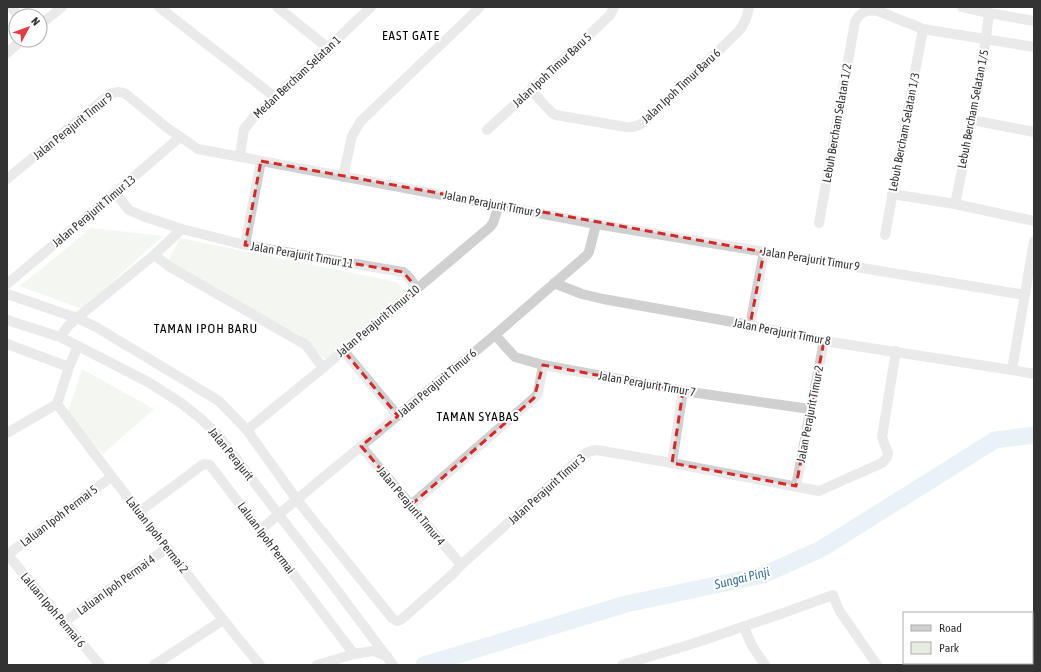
<svg xmlns="http://www.w3.org/2000/svg" width="1041" height="672" font-family="'Asap Condensed',sans-serif">
<style>
.green{fill:#e6ecdf}
.lines{fill:none;stroke-linecap:round;stroke-linejoin:round}
.river{stroke:#cfe2ee;stroke-width:17}
.minor{stroke:#d0d0d0;stroke-width:10}
.marked{fill:none;stroke:#d62828;stroke-width:3;stroke-dasharray:8 5;stroke-linejoin:round}
.labels{text-anchor:middle;dominant-baseline:central;stroke-width:4;stroke-linejoin:round;paint-order:stroke}
.street-label{font-size:12px;fill:#333;stroke:#fff}
.neighbourhood-label{font-size:13px;letter-spacing:1px;fill:#000;stroke:#fff}
.water-label{font-size:13px;font-style:italic;fill:#3f7597;stroke:#fff}
</style>
<rect width="100%" height="100%" fill="#fff"/>
<g class="green">
<polygon points="91,228 163,236 82,309 20,286"/>
<polygon points="180,238 397,282 407,293 327,361 298,334 180,272 168,261"/>
<polygon points="82,369 154,409 103,454 67,415"/>
</g>
<g class="lines">
<polyline class="river" points="424,665 626,604 763,575 821,549 995,440 1034,435"/>
<g class="minor">
<polyline points="11,7 18,16"/>
<polyline points="159,7 275,97"/>
<polyline points="277,7 328,48"/>
<polyline points="962,7 989,13 1034,21"/>
<polyline points="40,25 62,7"/>
<polyline points="7,53 22,40"/>
<path d="M531,90L552,113L556,115L626,127C633,128 638,126 644,122L738,32C745,24 747,17 749,7"/>
<polyline points="972,120 1034,132"/>
<polyline points="487,130 531,90 610,15 614,7"/>
<polyline points="240,156 244,129 254,117 371,7"/>
<polyline points="343,177 352,136 361,121 480,7"/>
<path d="M7,179L110,94C116,91 120,91 126,94L166,127L198,149L596,224L1025,295"/>
<polyline points="115,193 129,210 145,217 182,229 245,245 403,272 407,275 417,288"/>
<polyline points="892,194 955,204 1034,221"/>
<path d="M955,204C968,141 982,77 989,13"/>
<path d="M819,223L855,22C860,12 867,9 878,11L923,29L1034,47"/>
<polyline points="885,235 923,29"/>
<polyline points="245,245 261,161"/>
<polyline points="154,255 170,267 306,345 323,368"/>
<polyline points="554,283 582,294 603,299 750,325 824,341 1012,370 1034,374"/>
<polyline points="7,284 115,193 180,137"/>
<polyline points="7,294 77,318 96,327 219,401 247,430 297,500 392,618 397,621 402,619 454,573 461,565 586,453 591,451 597,450 672,463 819,491 882,463 885,460 887,457 888,453 882,437 896,351"/>
<polyline points="7,320 60,337 78,346 148,382 181,403 201,419 219,436 279,515 330,581 393,665"/>
<polyline points="750,325 764,252"/>
<polyline points="495,335 515,357 543,365 683,391 810,409"/>
<polyline points="60,337 68,326 77,318 154,255 182,229"/>
<polyline points="7,344 69,367"/>
<polyline points="343,350 398,416"/>
<polyline points="1012,370 1034,241"/>
<path d="M57,404C123,492 190,580 260,665"/>
<polyline points="57,404 69,367 78,346"/>
<polyline points="247,430 323,368 490,227 493,223 499,205"/>
<polyline points="7,433 57,404"/>
<polyline points="361,446 461,565"/>
<polyline points="672,463 683,391"/>
<polyline points="796,486 824,341"/>
<polyline points="411,505 534,398 538,393 543,365"/>
<polyline points="139,512 202,465 204,464 210,465 354,654"/>
<polyline points="260,530 495,335 587,255 589,252 596,224"/>
<polyline points="7,554 100,665"/>
<polyline points="7,555 111,477"/>
<polyline points="64,622 167,548"/>
<polyline points="744,627 751,644 765,665"/>
<polyline points="154,665 223,620"/>
<polyline points="317,665 354,654 373,651 387,656"/>
<polyline points="622,665 695,643 786,612 833,595 839,610 877,665"/>
</g>
</g>
<path d="M0 0H1041V672H0ZM261,161L764,252L750,325L824,341L796,486L672,463L683,391L543,365L534,398L411,505L361,446L398,416L343,350L417,288L403,272L245,245Z" fill="#fff" fill-opacity=".55" fill-rule="evenodd"/>
<path class="marked" d="M261,161L764,252L750,325L824,341L796,486L672,463L683,391L543,365L534,398L411,505L361,446L398,416L343,350L417,288L403,272L245,245Z"/>
<g class="labels">
<g class="street-label">
<text transform="translate(552 70) rotate(-43)">Jalan Ipoh Timur Baru 5</text>
<text transform="translate(297 77) rotate(-43)">Medan Bercham Selatan 1</text>
<text transform="translate(681 86) rotate(-43)">Jalan Ipoh Timur Baru 6</text>
<text transform="translate(973 109) rotate(-79)">Lebuh Bercham Selatan 1/5</text>
<text transform="translate(837 123) rotate(-80)">Lebuh Bercham Selatan 1/2</text>
<text transform="translate(73 126) rotate(-39)">Jalan Perajurit Timur 9</text>
<text transform="translate(904 132) rotate(-79)">Lebuh Bercham Selatan 1/3</text>
<text transform="translate(492 204) rotate(11)">Jalan Perajurit Timur 9</text>
<text transform="translate(94 211) rotate(-40)">Jalan Perajurit Timur 13</text>
<text transform="translate(302 255) rotate(10)">Jalan Perajurit Timur 11</text>
<text transform="translate(811 259) rotate(9)">Jalan Perajurit Timur 9</text>
<text transform="translate(378 321) rotate(-40)">Jalan Perajurit Timur 10</text>
<text transform="translate(782 332) rotate(11)">Jalan Perajurit Timur 8</text>
<text transform="translate(437 383) rotate(-40)">Jalan Perajurit Timur 6</text>
<text transform="translate(647 384) rotate(10)">Jalan Perajurit Timur 7</text>
<text transform="translate(810 414) rotate(-79)">Jalan Perajurit Timur 2</text>
<text transform="translate(231 454) rotate(51)">Jalan Perajurit</text>
<text transform="translate(547 489) rotate(-42)">Jalan Perajurit Timur 3</text>
<text transform="translate(411 506) rotate(50)">Jalan Perajurit Timur 4</text>
<text transform="translate(59 516) rotate(-37)">Laluan Ipoh Permai 5</text>
<text transform="translate(157 535) rotate(52)">Laluan Ipoh Permai 2</text>
<text transform="translate(266 538) rotate(53)">Laluan Ipoh Permai</text>
<text transform="translate(116 585) rotate(-36)">Laluan Ipoh Permai 4</text>
<text transform="translate(53 610) rotate(50)">Laluan Ipoh Permai 6</text>
</g>
<g class="neighbourhood-label">
<text x="411" y="35">EAST GATE</text>
<text x="206" y="328">TAMAN IPOH BARU</text>
<text x="478" y="416">TAMAN SYABAS</text>
</g>
<g class="water-label">
<text transform="translate(742 578) rotate(-14)">Sungai Pinji</text>
</g>
</g>
<rect width="1041" height="672" fill="none" stroke="#333333" stroke-width="16"/>
<rect x="903" y="612" width="130" height="52" fill="#ffffff" stroke="#adadad"/>
<rect x="911" y="625" width="20" height="6" fill="#d0d0d0" stroke="#adadad"/>
<text x="939" y="632" font-size="12" fill="#333333">Road</text>
<rect x="911" y="642" width="20" height="12" fill="#e6ecdf" stroke="#adadad"/>
<text x="939" y="652" font-size="12" fill="#333333">Park</text>
<g transform="translate(28 28) rotate(49)"><circle r="19" fill="#ffffff" stroke="#adadad"/>
<path d="M0-3L7 15L0 10L-7 15Z" fill="#e63946"/>
<text y="-6" font-size="11" font-weight="bold" text-anchor="middle" fill="#333333">N</text>
</g>
</svg>
